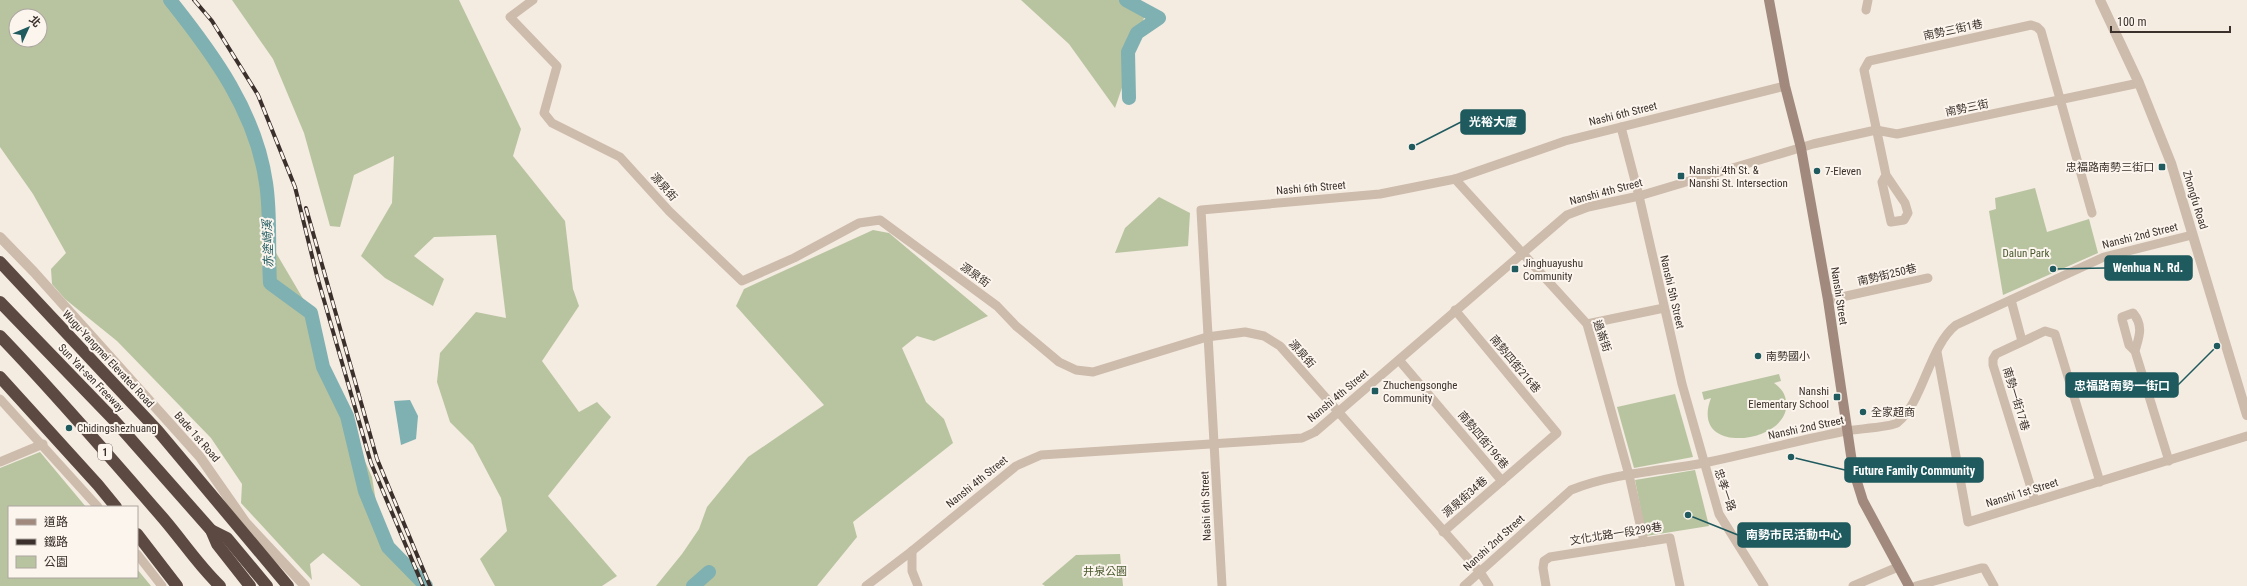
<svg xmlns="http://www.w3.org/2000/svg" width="2247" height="586" font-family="'Roboto Condensed','Noto Sans TC',sans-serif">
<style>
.green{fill:#b8c4a0;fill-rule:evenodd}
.water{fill:#7fb0b2}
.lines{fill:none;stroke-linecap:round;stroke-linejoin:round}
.river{stroke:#7fb0b2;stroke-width:14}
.minor{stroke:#cdbbac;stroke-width:9}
.tertiary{stroke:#cdbbac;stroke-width:10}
.secondary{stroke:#a18a7d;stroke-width:10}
.motorway{stroke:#5c4a42;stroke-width:12}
.rail-casing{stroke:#3b302b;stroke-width:4}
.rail{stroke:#fbf5ee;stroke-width:2.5;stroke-dasharray:8;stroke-linecap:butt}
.poi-dot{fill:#1f5a5e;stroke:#fbf5ee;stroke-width:1.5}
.labels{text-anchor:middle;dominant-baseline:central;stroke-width:4;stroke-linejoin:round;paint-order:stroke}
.shield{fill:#fbf5ee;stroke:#756b66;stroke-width:1}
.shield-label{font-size:10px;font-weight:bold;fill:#3b302b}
.street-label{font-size:11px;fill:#3b302b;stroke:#fbf5ee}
.poi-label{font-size:11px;fill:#3b302b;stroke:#fbf5ee;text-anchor:start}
.park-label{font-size:11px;fill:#4a5a2e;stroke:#fbf5ee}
.water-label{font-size:12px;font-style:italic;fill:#1f5a5e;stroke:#fbf5ee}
.leader{fill:none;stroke:#1f5a5e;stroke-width:1.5}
.callout-dot{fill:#1f5a5e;stroke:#fbf5ee;stroke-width:1.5}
.callout{fill:#1f5a5e;stroke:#1f5a5e;stroke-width:1.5}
.callout-label{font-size:12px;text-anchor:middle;font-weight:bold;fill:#fff}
</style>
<rect width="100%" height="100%" fill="#f4ebe1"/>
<g class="green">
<path d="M0,0H165L208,55L259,143L272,246L305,302L342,410L372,477L383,545L417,574L419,586H361L323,553L310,564L312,580L241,503L242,484L211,438L117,341L65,299L52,284L51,269L66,253L33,194L0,147ZM16,16H40V40H16Z"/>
<polygon points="232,0 459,0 521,129 513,156 565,221 573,289 579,306 542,361 579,412 597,402 611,417 548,496 617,576 602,586 495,586 480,559 507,531 501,498 473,445 450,422 437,382 440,353 476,312 506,318 496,235 434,237 414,256 444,279 433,306 385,278 361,256 392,203 394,156 354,175 340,227 330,226 304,133 273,59"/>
<polygon points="1021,0 1135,0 1146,9 1140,35 1115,108 1069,44"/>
<polygon points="2035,188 2047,232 2089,219 2098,253 2003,295 1989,211 1996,209 1995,198"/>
<polygon points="1159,197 1190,213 1188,246 1115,253 1125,228"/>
<polygon points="873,230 889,233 988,316 934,341 917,336 902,348 926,402 944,419 953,443 853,522 857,537 817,586 656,586 682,554 699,529 707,507 748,457 824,405 736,306 744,289"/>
<path d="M1779,374L1781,381L1774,383C1781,388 1786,394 1786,403C1791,443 1688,458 1711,398L1704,400L1702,392Z"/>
<polygon points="1675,394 1693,457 1634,468 1617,407"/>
<polygon points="40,452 86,507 9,507 9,577 137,577 137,569 151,586 0,586 0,468"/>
<polygon points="1695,470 1709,526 1646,536 1635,480"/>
<polygon points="1120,554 1123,586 1045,586 1042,584 1076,555"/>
</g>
<polygon class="water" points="410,400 418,416 416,439 401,445 394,401"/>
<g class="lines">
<g class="river">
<path d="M170,0C213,54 256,112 266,183C271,215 268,250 270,283L311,313L323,367L347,416L365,491L388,547L426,586"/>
<polyline points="1126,0 1159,18 1137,33 1128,52 1129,98"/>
<polyline points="693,586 709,572"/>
</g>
<g class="minor">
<polyline points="533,0 510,17 557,66 544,113 552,123 620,157 669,211 742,281 794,258 859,223 880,220 997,306 1016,326 1059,362 1076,370 1093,372 1207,337 1245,332 1264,336 1280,346 1480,572 1489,586"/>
<polyline points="1866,10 1868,0"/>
<polyline points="1621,127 1639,196 1682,384 1719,514 1764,586"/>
<polyline points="1886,175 1905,203 1908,213 1904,220 1891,222 1882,182 1886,175 1864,70 1869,61 2031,25 2037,27 2041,31 2092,213"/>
<polyline points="1455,179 1587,324 1629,475 1644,542"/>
<polyline points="1828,300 1928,278"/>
<polyline points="2011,300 2022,341"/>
<polyline points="1587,324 1664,308"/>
<path d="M2135,351C2139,337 2144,326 2133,313L2122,317V319L2129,345L2135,351L2169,461"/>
<polyline points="1937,352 1968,522 2247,436"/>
<polyline points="1399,360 1502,481"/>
<polyline points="0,399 98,507"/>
<polyline points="0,462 43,444"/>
<polyline points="2035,501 1993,365 1993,359 1996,354 2045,331 2055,334 2100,482"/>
<polyline points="1443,532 1557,433 1455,310"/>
<polyline points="912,551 912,571 918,586"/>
<polyline points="137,554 162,586"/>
<polyline points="866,586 912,551 1016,466 1041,455 1302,438 1315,432 1567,215 1588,207 1639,196 1813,144 1876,130 1897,134 2139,83"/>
<polyline points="1222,586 1201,210 1380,194 1455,179 1565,141 1785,86"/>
<path d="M1464,586L1571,490C1613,473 1660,471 1704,463C1752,453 1799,440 1846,431C1856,429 1891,427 1897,423C1923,403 1929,346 1956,325L2104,257L2192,235"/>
<polyline points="1546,586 1543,568 1544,561 1550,557 1670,538 1680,586"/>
<polyline points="1853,586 1898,567"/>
<polyline points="1916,586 1981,568 1984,568 1994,586"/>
</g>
<g class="tertiary">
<polyline points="2100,0 2139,83 2171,163 2247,415"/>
<polyline points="0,237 34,272 200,457 246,523 305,586"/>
</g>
<polyline class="secondary" points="1769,0 1785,86 1801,148 1828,300 1853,469 1863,501 1909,586"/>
<g class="motorway">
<polyline points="0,262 158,431 288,586"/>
<polyline points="0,302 113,419 211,530 217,544 250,586"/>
<path d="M0,336C56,394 109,456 162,517C182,540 198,565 220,586"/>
<polyline points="0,377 98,485 116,507"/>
<polyline points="211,530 227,538 267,586"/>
<polyline points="137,534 177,586"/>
</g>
<defs>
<g id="rail">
<polyline points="194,0 212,21 258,95 295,187 317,276 371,463 423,586"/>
<polyline points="306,208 377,459 430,586"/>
</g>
</defs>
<use href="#rail" class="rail-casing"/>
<use href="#rail" class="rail"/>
</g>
<g class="poi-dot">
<rect x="2158" y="163" width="8" height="8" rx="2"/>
<circle cx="1817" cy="171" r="4"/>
<rect x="1677" y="172" width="8" height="8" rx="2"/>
<rect x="1511" y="265" width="8" height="8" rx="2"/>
<circle cx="1758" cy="356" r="4"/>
<rect x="1371" y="387" width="8" height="8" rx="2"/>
<rect x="1833" y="393" width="8" height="8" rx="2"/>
<circle cx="1863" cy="412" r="4"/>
<circle cx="69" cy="428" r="4"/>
</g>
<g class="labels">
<rect class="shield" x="98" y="444" width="14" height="16" rx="3"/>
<g class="shield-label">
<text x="105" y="452">1</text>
</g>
<g class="street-label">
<text transform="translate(1953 30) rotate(-12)">南勢三街1巷</text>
<text transform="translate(1967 108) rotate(-12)">南勢三街</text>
<text transform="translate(1623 114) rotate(-14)">Nashi 6th Street</text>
<text transform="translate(664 187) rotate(48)">源泉街</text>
<text transform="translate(1311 188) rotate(-5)">Nashi 6th Street</text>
<text transform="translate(1606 192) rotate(-15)">Nanshi 4th Street</text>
<text transform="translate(2195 200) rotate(73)">Zhongfu Road</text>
<text transform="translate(2140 236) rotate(-14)">Nanshi 2nd Street</text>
<text transform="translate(975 275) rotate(36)">源泉街</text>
<text transform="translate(1887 275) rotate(-13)">南勢街250巷</text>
<text transform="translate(1672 292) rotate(77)">Nanshi 5th Street</text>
<text transform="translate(1839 296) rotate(81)">Nanshi Street</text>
<text transform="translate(1602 336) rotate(71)">過崙街</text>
<text transform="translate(1302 354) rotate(48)">源泉街</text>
<text transform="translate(108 359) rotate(47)">Wugu-Yangmei Elevated Road</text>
<text transform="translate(1515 364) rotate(50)">南勢四街216巷</text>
<text transform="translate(91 378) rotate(46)">Sun Yat-sen Freeway</text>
<text transform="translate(1338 396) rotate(-40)">Nanshi 4th Street</text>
<text transform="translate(2016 399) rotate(73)">南勢一街17巷</text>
<text transform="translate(1806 428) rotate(-12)">Nanshi 2nd Street</text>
<text transform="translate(197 437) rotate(49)">Bade 1st Road</text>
<text transform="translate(1483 440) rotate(50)">南勢四街196巷</text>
<text transform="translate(977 482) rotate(-39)">Nanshi 4th Street</text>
<text transform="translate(1725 490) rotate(71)">忠孝一路</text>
<text transform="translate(2022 493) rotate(-17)">Nanshi 1st Street</text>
<text transform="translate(1465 497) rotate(-41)">源泉街34巷</text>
<text transform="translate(1206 506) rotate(-92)">Nashi 6th Street</text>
<text transform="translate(1616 534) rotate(-9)">文化北路一段299巷</text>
<text transform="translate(1494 543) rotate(-42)">Nanshi 2nd Street</text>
</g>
<g class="poi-label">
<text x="2154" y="167" text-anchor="end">忠福路南勢三街口</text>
<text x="1689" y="170">Nanshi 4th St. &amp;<tspan x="1689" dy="13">Nanshi St. Intersection</tspan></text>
<text x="1825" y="171">7-Eleven</text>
<text x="1523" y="263">Jinghuayushu<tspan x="1523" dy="13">Community</tspan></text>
<text x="1766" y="356">南勢國小</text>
<text x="1383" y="385">Zhuchengsonghe<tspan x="1383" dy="13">Community</tspan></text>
<text x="1829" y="391" text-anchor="end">Nanshi<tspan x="1829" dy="13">Elementary School</tspan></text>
<text x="1871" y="412">全家超商</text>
<text x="77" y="428">Chidingshezhuang</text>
</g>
<g class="park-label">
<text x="2026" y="253">Dalun Park</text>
<text x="1105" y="571">井泉公園</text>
</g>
<g class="water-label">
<text transform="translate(268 244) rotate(-92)">赤塗崎溪</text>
</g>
</g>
<path class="leader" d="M1412 147L1461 122M2053 269L2105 268M2217 346L2178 385M1791 457L1845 470M1688 515L1738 535"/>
<g class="callout-dot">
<circle cx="1412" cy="147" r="4"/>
<circle cx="2053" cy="269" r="4"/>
<circle cx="2217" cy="346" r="4"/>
<circle cx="1791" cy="457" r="4"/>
<circle cx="1688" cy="515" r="4"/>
</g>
<g class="callout">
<rect x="1461" y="110" width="64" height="24" rx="4"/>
<rect x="2105" y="256" width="87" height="24" rx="4"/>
<rect x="2066" y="373" width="112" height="24" rx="4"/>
<rect x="1845" y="458" width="138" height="24" rx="4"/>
<rect x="1738" y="523" width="112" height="24" rx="4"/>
</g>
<g class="callout-label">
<text x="1493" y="126">光裕大廈</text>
<text x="2148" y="272">Wenhua N. Rd.</text>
<text x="2122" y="390">忠福路南勢一街口</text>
<text x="1914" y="475">Future Family Community</text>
<text x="1794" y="539">南勢市民活動中心</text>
</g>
<rect x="8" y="506" width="130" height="72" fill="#fbf5ee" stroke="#aea6a0"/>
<rect x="16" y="519" width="20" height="6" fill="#a18a7d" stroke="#aea6a0"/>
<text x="44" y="526" font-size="12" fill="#3b302b">道路</text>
<rect x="16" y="539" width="20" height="6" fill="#3b302b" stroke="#aea6a0"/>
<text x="44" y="546" font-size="12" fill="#3b302b">鐵路</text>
<rect x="16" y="556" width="20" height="12" fill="#b8c4a0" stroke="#aea6a0"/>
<text x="44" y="566" font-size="12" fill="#3b302b">公園</text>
<g transform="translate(28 28) rotate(46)"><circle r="19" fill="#fbf5ee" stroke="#aea6a0"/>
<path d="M0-3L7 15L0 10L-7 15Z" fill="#1f5a5e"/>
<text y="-6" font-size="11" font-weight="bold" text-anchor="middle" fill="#3b302b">北</text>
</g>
<path d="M2111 26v6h119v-6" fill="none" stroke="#3b302b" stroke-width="2"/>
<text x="2117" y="26" font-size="12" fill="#3b302b" stroke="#fbf5ee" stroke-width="3" paint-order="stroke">100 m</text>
</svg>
